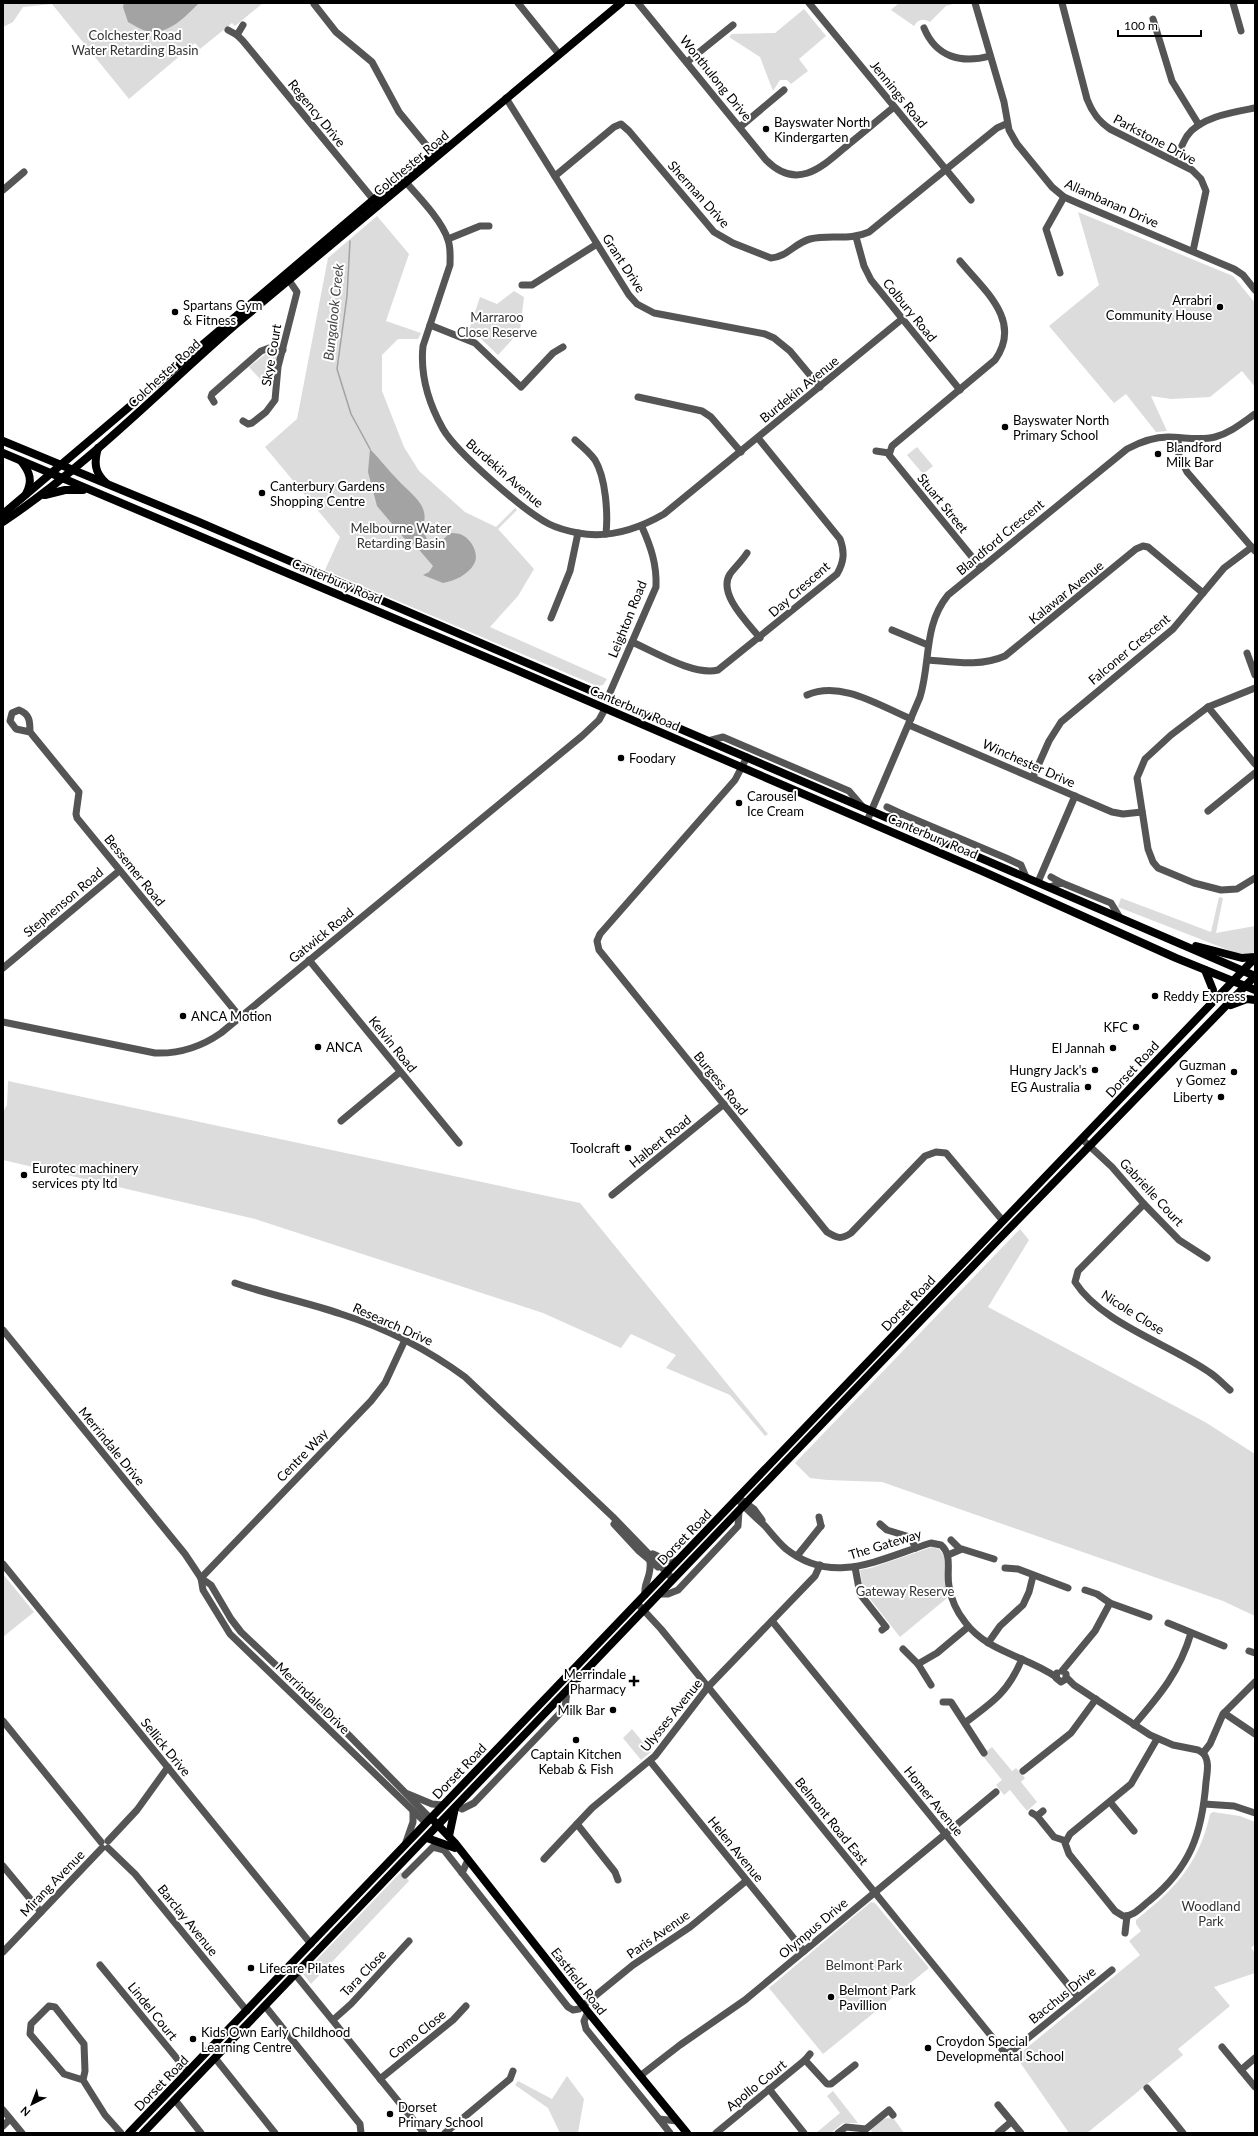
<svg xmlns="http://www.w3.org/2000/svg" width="1258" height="2136" font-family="Lato,sans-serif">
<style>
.green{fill:#dcdcdc}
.water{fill:#a3a3a3}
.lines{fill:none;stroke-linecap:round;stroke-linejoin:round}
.stream{stroke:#a3a3a3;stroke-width:1.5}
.minor{stroke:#555;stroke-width:7}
.major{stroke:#000;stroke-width:8}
.poi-dot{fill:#000;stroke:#fff;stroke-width:1.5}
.labels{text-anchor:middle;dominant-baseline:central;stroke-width:4;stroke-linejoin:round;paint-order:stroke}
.park-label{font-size:13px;fill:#333;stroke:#fff}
.street-label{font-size:13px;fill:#000;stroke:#fff}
.poi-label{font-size:13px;fill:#000;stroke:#fff;text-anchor:start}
.water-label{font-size:14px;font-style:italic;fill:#444;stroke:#fff}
</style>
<rect width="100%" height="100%" fill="#fff"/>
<g class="green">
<polygon points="3,3 263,3 235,26 232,23 200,49 195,43 129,99 52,4 23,7 13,22 3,27"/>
<path d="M899,3H957L946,6L930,22C923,18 918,19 914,26L891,10Z"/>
<polygon points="804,9 826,36 799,59 808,71 791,84 787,80 780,80 773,91 760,57 729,37 732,34 775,33"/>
<polygon points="1078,212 1233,276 1255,303 1255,387 1242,371 1210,397 1171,399 1151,396 1167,431 1156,432 1126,394 1114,403 1049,326 1099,285"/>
<polygon points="377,216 409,254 386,321 421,333 418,339 398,339 382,355 382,391 404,447 419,471 465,512 496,527 515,508 517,510 498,529 534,569 518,596 490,627 607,679 603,685 597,686 325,570 340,537 265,447 297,419 328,258"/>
<polygon points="514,291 524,297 520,331 498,355 479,337 468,333 480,297 497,304"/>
<polygon points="268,352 278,353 273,379 266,373 260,379 249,367"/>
<polygon points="917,447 933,466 923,474 907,455"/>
<polygon points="1219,897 1223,898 1216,933 1255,926 1255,950 1251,955 1236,953 1118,907 1121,898 1211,932"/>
<polygon points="8,1081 580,1203 768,1434 765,1436 730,1395 666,1368 676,1355 631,1334 621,1348 543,1313 255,1219 3,1160 3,1112 7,1105"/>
<polygon points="1020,1229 1029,1240 988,1307 1205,1422 1255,1454 1255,1616 1223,1601 882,1482 827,1480 810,1478 795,1463"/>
<polygon points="932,1547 939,1549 944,1556 947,1598 900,1637 863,1590 860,1570 871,1568"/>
<polygon points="3,1574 34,1612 3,1637"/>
<polygon points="632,1729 651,1752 641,1760 623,1738"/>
<polygon points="992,1747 1012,1771 1016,1768 1025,1778 1021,1782 1037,1802 1027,1811 1010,1790 1004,1795 996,1785 1002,1780 982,1755"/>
<path d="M1213,1812L1240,1816L1255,1822V1944L1251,1948L1255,1953V1973L1214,1987L1230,2006L1178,2049L1183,2055L1087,2133H1069L1017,2058L1018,2055L1140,1955L1129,1941L1141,1931L1136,1924V1920C1175,1889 1199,1864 1210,1814Z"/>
<polygon points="401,1872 409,1881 311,1984 303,1974"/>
<polygon points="871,1902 875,1903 929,1968 823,2054 769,1988"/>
<polygon points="567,2076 584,2099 578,2133 560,2133 548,2108 515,2085 518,2081 552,2099"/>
<polygon points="833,2091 858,2123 843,2123 831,2133 816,2133 840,2113 827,2096"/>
<path d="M888,2118L894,2119L904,2133H872L871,2130C876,2125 881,2119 888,2118Z"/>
</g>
<g class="water">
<path d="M124,3H199C186,16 167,37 146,31C140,29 134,25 128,22L123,7Z"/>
<path d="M370,449C380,459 388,470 397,479C411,495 432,505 422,529L427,539L436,546L450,533C453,533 457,533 460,534C471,538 480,554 474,564C468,575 454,581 443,583L423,575L429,572L433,566L415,545L404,538L377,506L368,472Z"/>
</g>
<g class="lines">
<polyline class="stream" points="350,241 347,296 337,369 351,414 370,449"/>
<g class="minor">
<polyline points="518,3 559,54"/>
<path d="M638,3L766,160C798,192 823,166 849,144C864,132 879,119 894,107"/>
<polyline points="809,3 971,200"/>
<polyline points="975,3 1004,102 1009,130 1017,144 1052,187 1064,197 1080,204 1234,269 1243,275 1255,290"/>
<path d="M1062,3L1087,99C1092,112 1098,121 1110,129L1192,170L1201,179L1206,191L1193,251"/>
<polyline points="1233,3 1241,31"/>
<polyline points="314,4 336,32 372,62 399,112 436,157"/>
<polyline points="1153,19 1172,81 1199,125"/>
<path d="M924,28C936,57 961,64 990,56"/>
<polyline points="228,30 237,35 243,41 377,204"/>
<polyline points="237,35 243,25"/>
<polyline points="687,62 733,25"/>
<polyline points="506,98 629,295 637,304 654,313 765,334 774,338 790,351 820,387"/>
<polyline points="740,127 784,90"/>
<path d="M1175,161C1179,153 1182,144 1187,136C1200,117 1234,112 1255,108"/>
<path d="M555,176L614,127L621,124L629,131L714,232L733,243L771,258C787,257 795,243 810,239C830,234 849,241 869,232L997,128L1006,124"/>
<path d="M403,179C417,195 442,220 448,240C451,248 450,257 450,265L423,346C420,375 429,404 443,429C457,453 524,511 549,524C557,528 568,531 578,533C609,539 638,529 664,514L902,319"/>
<polyline points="3,190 24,172"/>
<polyline points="856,237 864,266 871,280 960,390"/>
<polyline points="448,239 480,226 489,226"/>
<path d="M960,261C984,290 1023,321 995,360L892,446L889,455L981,568"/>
<polyline points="1060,273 1046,229 1064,197"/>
<polyline points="522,285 532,285 597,244"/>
<polyline points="430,325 475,343 521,387 553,353 563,347"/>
<polyline points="638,397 702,411 711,417 741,452"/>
<polyline points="214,402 211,397 212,394 261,351 269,348 283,350"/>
<polyline points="243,421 248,424 252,423 266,412 275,400 278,367 297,292 286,276"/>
<polyline points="1178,438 1179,456 1187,472 1255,551"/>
<path d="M575,440C582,446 590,453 595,460C606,478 608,514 606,534"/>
<polyline points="876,451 889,453"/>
<path d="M747,553C742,561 735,567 730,574C717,594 749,624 760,638"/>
<polyline points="551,618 570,571 578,533"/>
<polyline points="892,630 928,645"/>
<path d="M632,642C655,652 694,676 718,670L837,574C844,562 845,552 840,539L758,438"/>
<polyline points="1247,653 1255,675"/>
<path d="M928,660C954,662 980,667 1005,656L1136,549L1143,546L1148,547L1203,593"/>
<polyline points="1255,688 1208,707 1171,735 1145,759 1137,778 1148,849 1153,862 1158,868 1194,883 1221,890 1237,889 1255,878"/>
<path d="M807,695C841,680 880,706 911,719"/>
<path d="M608,697L656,587C657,565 651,547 642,527"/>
<polyline points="1208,707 1255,764"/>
<polyline points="909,725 1112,812 1123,814 1142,812"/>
<path d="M30,732L16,729L10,721L12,713L19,710C30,714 30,722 30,732L79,792L76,814L77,818L240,1017"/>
<polyline points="708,741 723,737 849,791 862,806"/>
<path d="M747,757L735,780L600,934L597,941L599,950L827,1232C837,1238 841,1240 851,1233L925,1156L936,1152L946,1153L1003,1221"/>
<polyline points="1033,777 1049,741 1061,722 1173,629 1224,568 1252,547"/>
<polyline points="887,807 902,814"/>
<polyline points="1208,811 1255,773"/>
<polyline points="887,817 902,814 1006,858 1021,865 1026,877"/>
<path d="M867,821L920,697C931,661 923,626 948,595L1127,449C1140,442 1154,437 1168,437C1184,437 1199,441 1215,437C1230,433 1242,423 1255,414"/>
<polyline points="1051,877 1062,883"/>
<polyline points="1038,882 1075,796"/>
<polyline points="1049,887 1062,883 1111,903 1119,916"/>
<polyline points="309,960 459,1143"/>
<polyline points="3,968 119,871"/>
<path d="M3,1022L155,1053C180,1054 201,1047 221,1033L582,736L599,720L605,709"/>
<polyline points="341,1121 400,1072"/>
<polyline points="1082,1139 1112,1167 1144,1204 1179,1240 1207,1258"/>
<polyline points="612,1195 724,1104"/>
<path d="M1144,1204L1078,1271L1075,1282C1101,1323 1169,1344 1209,1372C1217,1377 1223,1384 1230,1390"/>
<path d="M235,1283C270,1295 306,1302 341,1314C385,1328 427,1349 465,1377L613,1517L673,1579"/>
<polyline points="3,1330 185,1554 201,1578 211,1585 231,1619 241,1632 334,1720 430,1818"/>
<path d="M737,1498C745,1509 756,1517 765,1526C772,1534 778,1542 786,1549C834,1587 881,1558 931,1543L941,1545C953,1555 946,1572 949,1586C951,1599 957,1612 965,1622C988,1653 1027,1656 1056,1677"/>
<polyline points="743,1501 754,1509 762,1520"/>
<polyline points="819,1517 821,1526"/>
<polyline points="614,1524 639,1551 658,1567"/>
<polyline points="880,1524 887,1530 910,1537 916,1548"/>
<polyline points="951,1540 960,1549"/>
<polyline points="653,1554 666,1560 677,1561"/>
<polyline points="948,1555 962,1549 994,1559"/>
<polyline points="797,1556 821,1526"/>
<polyline points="3,1564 311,1944"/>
<polyline points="855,1567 860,1594 886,1627 882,1630"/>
<polyline points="1005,1568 1018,1569 1068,1588"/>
<polyline points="201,1578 203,1590 230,1634 426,1823"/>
<polyline points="201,1578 371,1401 385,1383 405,1340"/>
<polyline points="1085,1590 1097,1594 1110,1603 1149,1617"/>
<polyline points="660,1594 668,1594 678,1590 738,1526 739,1511"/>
<path d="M645,1595C643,1583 652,1577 650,1561"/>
<polyline points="637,1603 661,1629 1005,2053 1012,2051 1112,1970"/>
<polyline points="772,1621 1078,1997"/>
<polyline points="1168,1623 1224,1646"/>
<polyline points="988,1643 1000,1626 1023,1605 1029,1592 1033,1576"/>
<polyline points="903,1649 918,1664 931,1685"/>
<polyline points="1249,1651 1255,1653"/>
<polyline points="918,1664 937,1653 968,1627"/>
<polyline points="1062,1671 1095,1631 1110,1603"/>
<polyline points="1057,1673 1056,1678 1061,1682 1066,1679 1066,1674"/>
<polyline points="1067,1678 1074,1685 1150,1735 1173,1745 1198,1750 1203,1753"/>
<polyline points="943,1702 951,1702 984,1753"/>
<polyline points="1224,1713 1255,1734"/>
<polyline points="3,1721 101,1842"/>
<path d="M966,1722C993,1702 1008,1692 1022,1659"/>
<path d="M1134,1725C1160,1695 1180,1671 1191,1633"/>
<path d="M1157,1739L1131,1784L1070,1834L1065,1843L1069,1854L1115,1911L1123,1916C1133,1917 1141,1907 1149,1901C1190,1868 1202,1834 1206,1782C1207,1773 1210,1761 1203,1753"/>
<polyline points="1203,1753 1210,1744 1223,1714 1255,1682"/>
<polyline points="650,1761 804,1951"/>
<polyline points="1023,1771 1071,1733 1096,1699"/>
<polyline points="408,1794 432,1804 443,1805"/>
<polyline points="1110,1802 1134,1831"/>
<polyline points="1204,1804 1234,1806 1255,1813"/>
<polyline points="457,1806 462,1809 474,1803 565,1708 567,1691"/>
<polyline points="1032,1813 1037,1816 1043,1811"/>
<polyline points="1037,1816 1054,1837 1066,1841"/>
<polyline points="577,1824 615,1872 618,1880"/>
<polyline points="108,1841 137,1810 168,1767"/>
<polyline points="405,1845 413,1822 413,1811"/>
<polyline points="108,1848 135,1874 247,2011"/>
<polyline points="544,1859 592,1808 655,1756 708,1687 815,1576 820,1565"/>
<polyline points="3,1866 41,1912"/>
<polyline points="462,1873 468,1860"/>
<polyline points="405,1875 433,1847 444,1850 568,2007 573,2010 579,2009 633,1965 690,1927 746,1881"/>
<polyline points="1125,1933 1127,1916"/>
<polyline points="3,1952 102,1848"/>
<polyline points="100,1965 188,2072"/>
<polyline points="295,1974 424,2133"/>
<polyline points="265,2006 360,2124 361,2133"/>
<polyline points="588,2012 584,2021 586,2029 659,2119 677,2121"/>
<polyline points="333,2020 351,2004 409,1941"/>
<polyline points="1222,2047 1255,2087"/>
<polyline points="215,2058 275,2133"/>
<polyline points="805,2060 827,2084 831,2084 855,2065"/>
<polyline points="1241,2070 1255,2058"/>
<polyline points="640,2076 680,2045 745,2000 996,1792"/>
<polyline points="380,2079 453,2020 466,2006"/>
<polyline points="83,2080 85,2071 84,2044 55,2007 49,2006 31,2024 30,2034 64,2074 83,2080 105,2115 121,2133"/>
<polyline points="1147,2088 1183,2133"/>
<polyline points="769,2089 804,2133"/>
<polyline points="175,2100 201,2133"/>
<polyline points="998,2105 1021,2133"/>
<polyline points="3,2110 22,2133"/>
<polyline points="659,2119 670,2133"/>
<polyline points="3,2126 10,2119"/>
<polyline points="445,2133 510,2079 513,2071"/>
<polyline points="716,2133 805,2060 810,2054"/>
<polyline points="838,2133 846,2127 866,2129 889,2110 893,2115"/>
<polyline points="998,2133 1011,2122"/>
</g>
<g class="major">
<polyline points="3,441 199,522 1255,976"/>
<path d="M98,448C94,462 94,472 106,483"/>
<polyline points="3,453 507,666 982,871 1176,958 1255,990"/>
<path d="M21,461C30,472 33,481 26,494"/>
<polyline points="45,495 65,490 83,490"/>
<polyline points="3,514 373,200 444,146"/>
<path d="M3,522C88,465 159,391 235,325L621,3"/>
<polyline points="1196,946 1242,958 1255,957"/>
<polyline points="1205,970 1213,990 1211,1003"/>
<polyline points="1231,1005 1247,999 1255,1000"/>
<polyline points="435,1822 455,1843 588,2012 687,2133"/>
<polyline points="449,1836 455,1808"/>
<polyline points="427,1838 455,1848"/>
<polyline points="129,2133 1255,958"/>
<polyline points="143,2133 996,1242 1255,976"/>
</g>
</g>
<g class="poi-dot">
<circle cx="766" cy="129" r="4"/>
<circle cx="1220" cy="307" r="4"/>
<circle cx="175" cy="312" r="4"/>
<circle cx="1005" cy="427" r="4"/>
<circle cx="1158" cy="454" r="4"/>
<circle cx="262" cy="493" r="4"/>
<circle cx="621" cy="758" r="4"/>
<circle cx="739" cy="803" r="4"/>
<circle cx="1155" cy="996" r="4"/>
<circle cx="183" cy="1016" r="4"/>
<circle cx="1136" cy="1027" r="4"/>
<circle cx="318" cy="1047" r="4"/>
<circle cx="1113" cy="1048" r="4"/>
<circle cx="1095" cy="1070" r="4"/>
<circle cx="1234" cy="1072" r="4"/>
<circle cx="1088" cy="1087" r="4"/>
<circle cx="1221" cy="1097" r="4"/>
<circle cx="628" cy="1148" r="4"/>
<circle cx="24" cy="1175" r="4"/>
<path d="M632 1675h4v4h4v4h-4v4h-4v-4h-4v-4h4z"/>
<circle cx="613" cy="1710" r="4"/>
<circle cx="576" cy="1740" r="4"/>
<circle cx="251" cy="1968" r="4"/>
<circle cx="831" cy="1997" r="4"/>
<circle cx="193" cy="2039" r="4"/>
<circle cx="928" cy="2048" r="4"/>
<circle cx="390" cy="2114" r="4"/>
</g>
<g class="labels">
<g class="park-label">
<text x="135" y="35">Colchester Road<tspan x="135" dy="15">Water Retarding Basin</tspan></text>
<text x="497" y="317">Marraroo<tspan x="497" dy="15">Close Reserve</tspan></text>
<text x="401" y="528">Melbourne Water<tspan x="401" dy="15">Retarding Basin</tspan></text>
<text x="905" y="1591">Gateway Reserve</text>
<text x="1211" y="1906">Woodland<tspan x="1211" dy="15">Park</tspan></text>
<text x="864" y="1965">Belmont Park</text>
</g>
<g class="street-label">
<text transform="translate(716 78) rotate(51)">Wonthulong Drive</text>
<text transform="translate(899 94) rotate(51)">Jennings Road</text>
<text transform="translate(317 113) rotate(51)">Regency Drive</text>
<text transform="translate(1155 139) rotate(28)">Parkstone Drive</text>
<text transform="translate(411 163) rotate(-40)">Colchester Road</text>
<text transform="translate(699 194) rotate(48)">Sherman Drive</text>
<text transform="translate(1112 203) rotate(24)">Allambanan Drive</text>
<text transform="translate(624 263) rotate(57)">Grant Drive</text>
<text transform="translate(910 310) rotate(51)">Colbury Road</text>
<text transform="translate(271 355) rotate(-80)">Skye Court</text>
<text transform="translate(164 373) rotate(-43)">Colchester Road</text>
<text transform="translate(799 389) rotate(-39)">Burdekin Avenue</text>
<text transform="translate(505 473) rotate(41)">Burdekin Avenue</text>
<text transform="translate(943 503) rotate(51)">Stuart Street</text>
<text transform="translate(1000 537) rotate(-40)">Blandford Crescent</text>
<text transform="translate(337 581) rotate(23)">Canterbury Road</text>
<text transform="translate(799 589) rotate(-41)">Day Crescent</text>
<text transform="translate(1066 592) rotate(-39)">Kalawar Avenue</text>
<text transform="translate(627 619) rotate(-68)">Leighton Road</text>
<text transform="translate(1129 649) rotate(-40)">Falconer Crescent</text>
<text transform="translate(635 708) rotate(23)">Canterbury Road</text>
<text transform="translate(1029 763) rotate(24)">Winchester Drive</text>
<text transform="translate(933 836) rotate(23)">Canterbury Road</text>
<text transform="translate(135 870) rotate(51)">Bessemer Road</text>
<text transform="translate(63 902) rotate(-40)">Stephenson Road</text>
<text transform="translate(321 935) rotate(-39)">Gatwick Road</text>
<text transform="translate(393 1044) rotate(51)">Kelvin Road</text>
<text transform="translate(1132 1069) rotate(-47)">Dorset Road</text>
<text transform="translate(721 1083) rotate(51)">Burgess Road</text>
<text transform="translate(660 1141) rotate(-39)">Halbert Road</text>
<text transform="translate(1152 1192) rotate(47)">Gabrielle Court</text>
<text transform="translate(908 1303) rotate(-46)">Dorset Road</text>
<text transform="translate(1133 1312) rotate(32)">Nicole Close</text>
<text transform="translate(393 1324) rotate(24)">Research Drive</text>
<text transform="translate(112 1446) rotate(51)">Merrindale Drive</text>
<text transform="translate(302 1455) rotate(-46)">Centre Way</text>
<text transform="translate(684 1537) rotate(-46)">Dorset Road</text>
<text transform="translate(885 1544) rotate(-17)">The Gateway</text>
<text transform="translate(313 1698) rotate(44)">Merrindale Drive</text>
<text transform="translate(671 1715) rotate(-51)">Ulysses Avenue</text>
<text transform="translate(166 1747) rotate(51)">Sellick Drive</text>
<text transform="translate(459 1771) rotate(-46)">Dorset Road</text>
<text transform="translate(934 1801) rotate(51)">Homer Avenue</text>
<text transform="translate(832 1821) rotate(51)">Belmont Road East</text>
<text transform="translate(736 1849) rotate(51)">Helen Avenue</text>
<text transform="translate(52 1883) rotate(-46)">Mirang Avenue</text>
<text transform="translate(188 1920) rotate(51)">Barclay Avenue</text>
<text transform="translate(813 1928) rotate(-40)">Olympus Drive</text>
<text transform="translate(658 1934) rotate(-35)">Paris Avenue</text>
<text transform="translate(363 1973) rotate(-46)">Tara Close</text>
<text transform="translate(579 1981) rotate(52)">Eastfield Road</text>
<text transform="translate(1062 1995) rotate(-39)">Bacchus Drive</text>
<text transform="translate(153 2011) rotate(51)">Lindel Court</text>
<text transform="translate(417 2034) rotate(-39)">Como Close</text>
<text transform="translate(161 2083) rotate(-46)">Dorset Road</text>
<text transform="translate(756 2085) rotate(-39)">Apollo Court</text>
</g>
<g class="poi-label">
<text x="774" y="122">Bayswater North<tspan x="774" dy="15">Kindergarten</tspan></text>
<text x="1212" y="300" text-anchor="end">Arrabri<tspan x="1212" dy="15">Community House</tspan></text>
<text x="183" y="305">Spartans Gym<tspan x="183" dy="15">&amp; Fitness</tspan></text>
<text x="1013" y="420">Bayswater North<tspan x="1013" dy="15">Primary School</tspan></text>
<text x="1166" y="447">Blandford<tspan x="1166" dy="15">Milk Bar</tspan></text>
<text x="270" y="486">Canterbury Gardens<tspan x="270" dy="15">Shopping Centre</tspan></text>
<text x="629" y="758">Foodary</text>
<text x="747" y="796">Carousel<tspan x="747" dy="15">Ice Cream</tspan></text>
<text x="1163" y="996">Reddy Express</text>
<text x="191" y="1016">ANCA Motion</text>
<text x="1128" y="1027" text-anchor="end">KFC</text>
<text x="326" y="1047">ANCA</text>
<text x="1105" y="1048" text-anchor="end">El Jannah</text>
<text x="1226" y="1065" text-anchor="end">Guzman<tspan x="1226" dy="15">y Gomez</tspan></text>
<text x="1087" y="1070" text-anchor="end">Hungry Jack's</text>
<text x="1080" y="1087" text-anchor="end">EG Australia</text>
<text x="1213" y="1097" text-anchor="end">Liberty</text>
<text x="620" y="1148" text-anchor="end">Toolcraft</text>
<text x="32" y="1168">Eurotec machinery<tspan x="32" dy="15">services pty ltd</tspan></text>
<text x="626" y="1674" text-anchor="end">Merrindale<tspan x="626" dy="15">Pharmacy</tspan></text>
<text x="605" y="1710" text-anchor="end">Milk Bar</text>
<text x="576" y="1754" text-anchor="middle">Captain Kitchen<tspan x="576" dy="15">Kebab &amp; Fish</tspan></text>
<text x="259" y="1968">Lifecare Pilates</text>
<text x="839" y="1990">Belmont Park<tspan x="839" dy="15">Pavillion</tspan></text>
<text x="201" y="2032">Kids Own Early Childhood<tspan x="201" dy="15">Learning Centre</tspan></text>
<text x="936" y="2041">Croydon Special<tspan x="936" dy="15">Developmental School</tspan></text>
<text x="398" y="2107">Dorset<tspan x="398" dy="15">Primary School</tspan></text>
</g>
<g class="water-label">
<text transform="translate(333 312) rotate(-84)">Bungalook Creek</text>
</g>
</g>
<rect width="1258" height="2136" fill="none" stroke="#000000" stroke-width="8"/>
<g transform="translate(32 2104) rotate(222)" stroke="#ffffff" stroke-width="3" paint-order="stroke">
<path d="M0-3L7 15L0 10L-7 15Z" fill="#000000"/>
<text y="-6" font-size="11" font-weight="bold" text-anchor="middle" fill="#000000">N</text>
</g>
<path d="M1118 30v6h83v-6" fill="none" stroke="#000000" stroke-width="2"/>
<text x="1124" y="30" font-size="12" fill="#000000" stroke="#ffffff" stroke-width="3" paint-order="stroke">100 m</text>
</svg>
